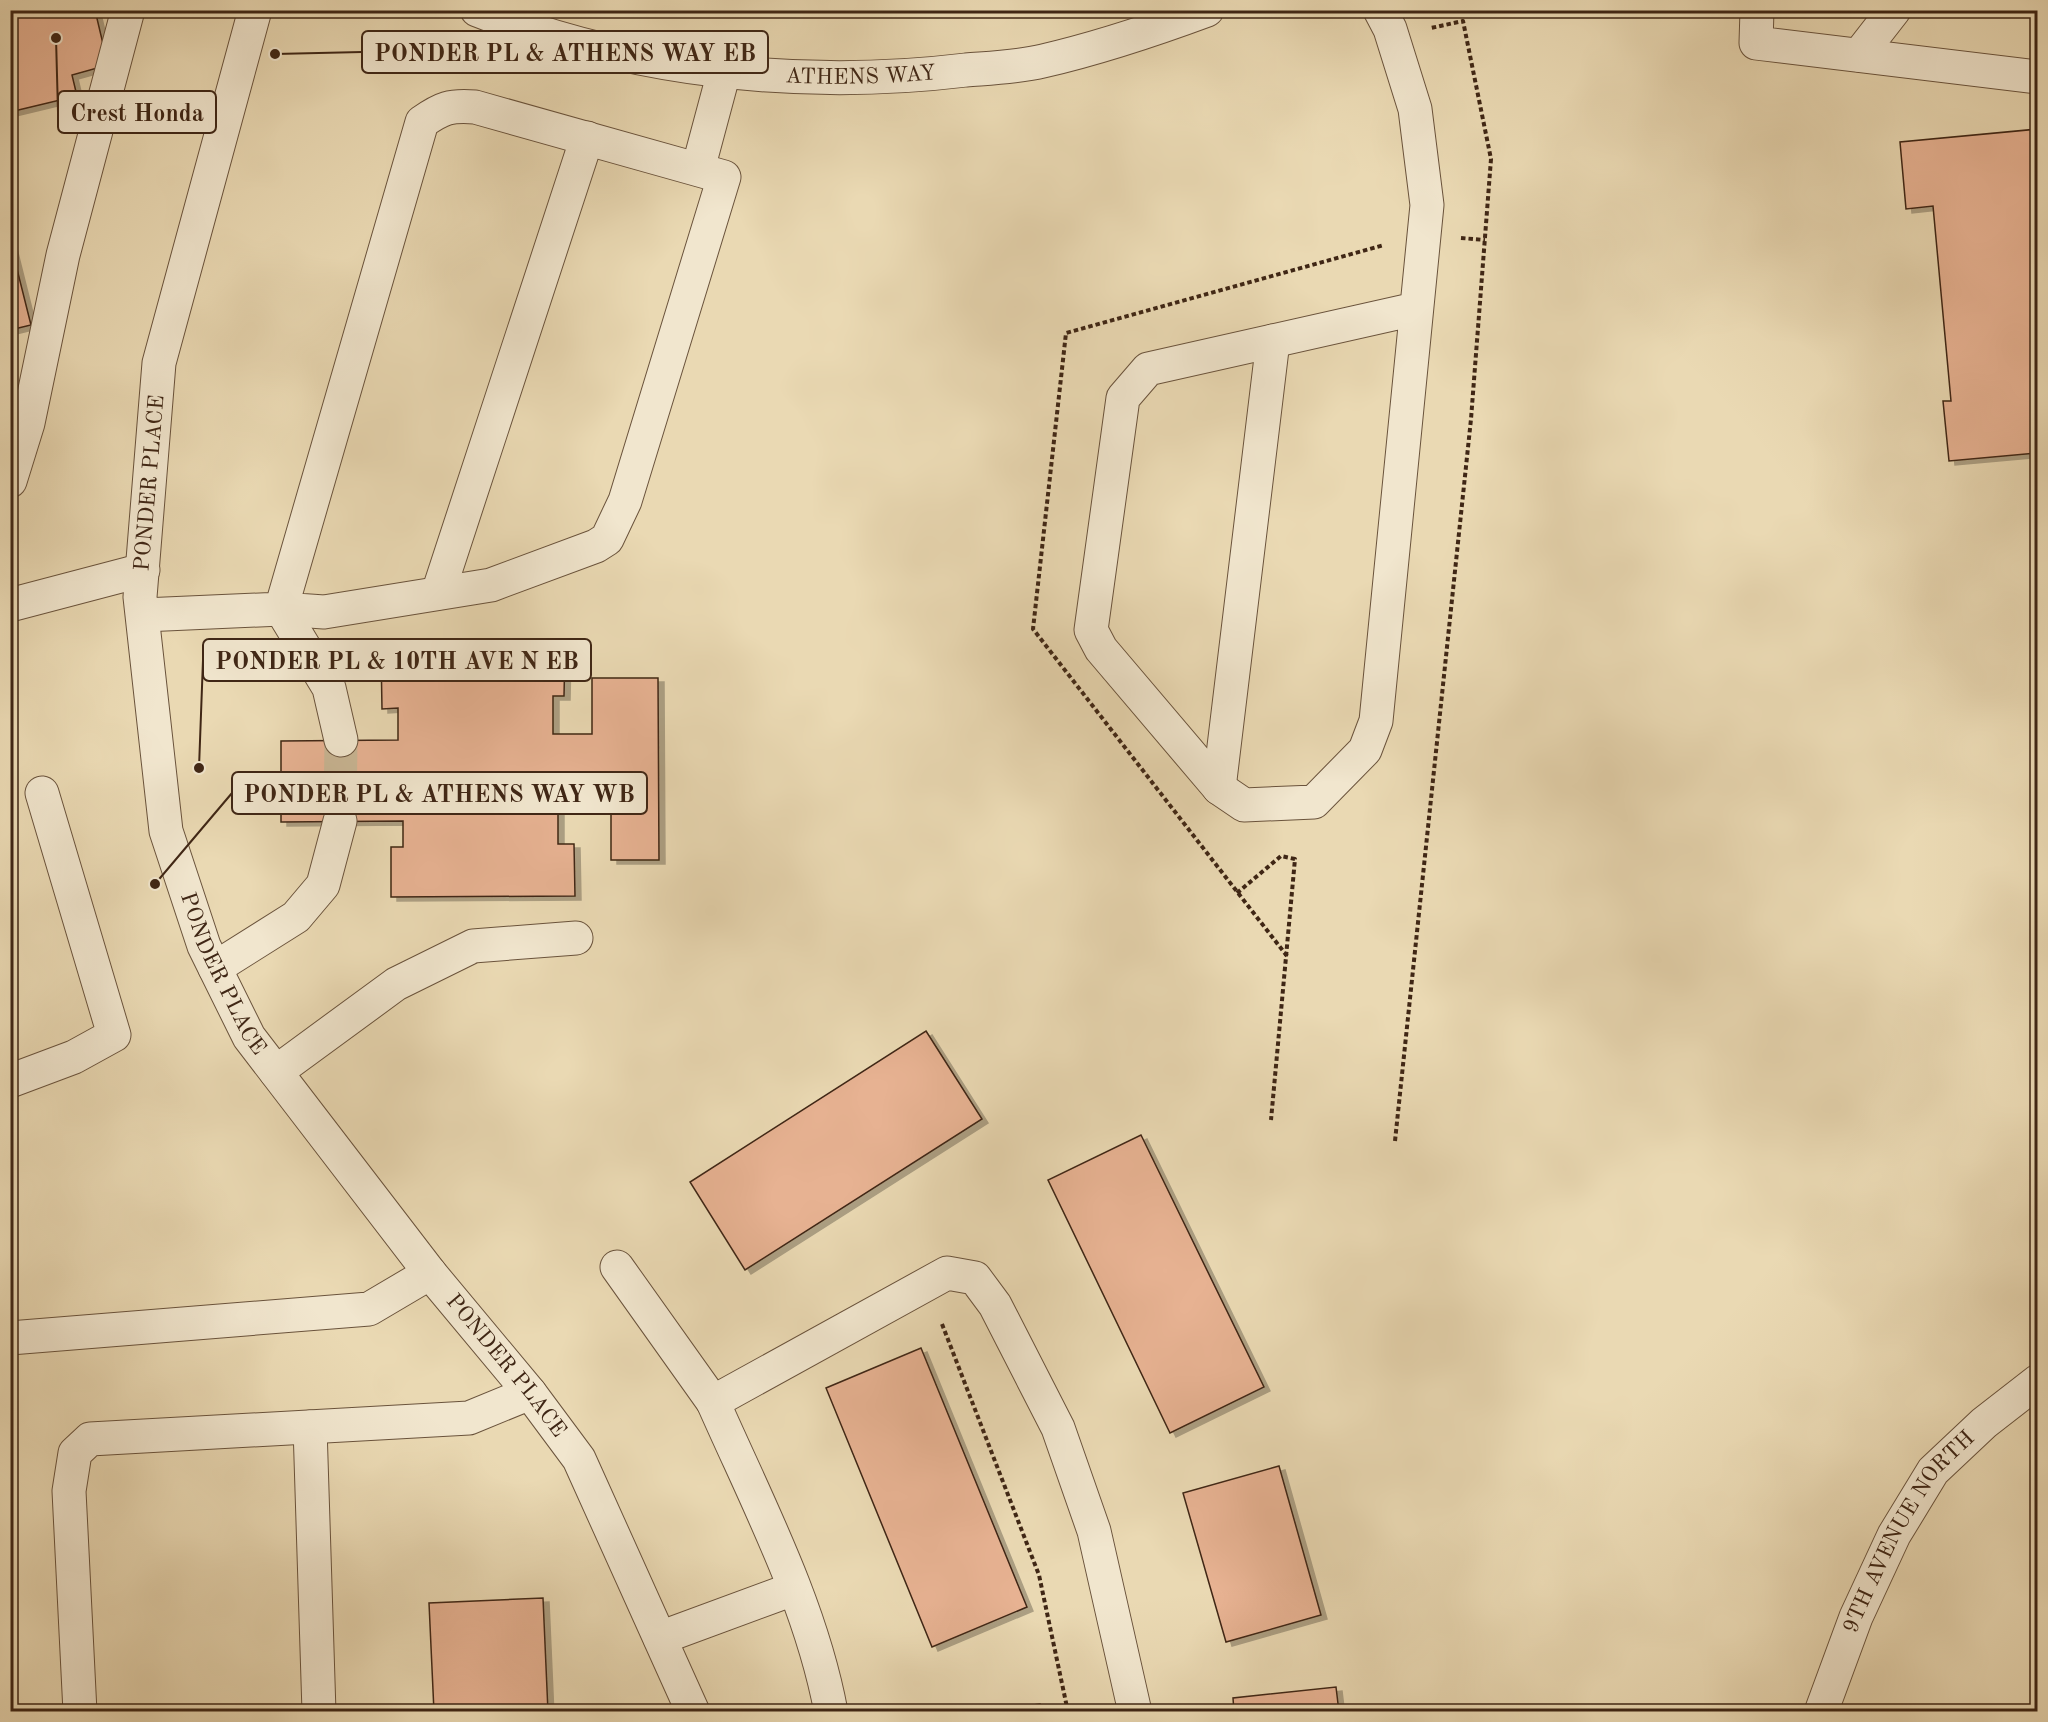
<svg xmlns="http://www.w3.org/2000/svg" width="2048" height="1722" font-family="'Old Standard TT',serif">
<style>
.building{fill:#e7b292;stroke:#3f2615;stroke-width:1.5;filter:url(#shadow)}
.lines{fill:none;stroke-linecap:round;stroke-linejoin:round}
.minor-tunnel{stroke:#c8b593;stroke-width:33;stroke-dasharray:33 16;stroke-linecap:butt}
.minor-casing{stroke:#6a533c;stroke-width:35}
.path{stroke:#3f2615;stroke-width:4;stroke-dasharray:4.5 3;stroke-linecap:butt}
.minor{stroke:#f1e6ce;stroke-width:33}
.labels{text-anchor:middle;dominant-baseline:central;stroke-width:6;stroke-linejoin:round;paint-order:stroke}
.street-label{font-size:22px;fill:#3f2615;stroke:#f1e6ce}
.leader{fill:none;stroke:#3f2615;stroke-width:2}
.callout-dot{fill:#3f2615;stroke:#f1e6ce;stroke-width:2}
.callout{fill:#f1e6ce;stroke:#3f2615;stroke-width:2}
.callout-label{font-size:24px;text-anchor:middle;font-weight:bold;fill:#3f2615}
</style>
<defs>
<filter id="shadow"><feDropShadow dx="6" dy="4" stdDeviation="0" flood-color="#0004"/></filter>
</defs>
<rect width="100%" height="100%" fill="#ead9b3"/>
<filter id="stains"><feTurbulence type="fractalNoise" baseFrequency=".00333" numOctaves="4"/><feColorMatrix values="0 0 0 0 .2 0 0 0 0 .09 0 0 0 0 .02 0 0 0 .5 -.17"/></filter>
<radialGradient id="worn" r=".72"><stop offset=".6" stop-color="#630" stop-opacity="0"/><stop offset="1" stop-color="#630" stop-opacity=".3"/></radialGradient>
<g class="building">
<polygon points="10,10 95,10 108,65 72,75 77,96 10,112"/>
<polygon points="2038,129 2038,453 1949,461 1943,401 1951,401 1933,206 1906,209 1900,142"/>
<polygon points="10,241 31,325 10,330"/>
<polygon points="565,650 564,696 553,696 553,734 592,734 592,678 658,678 659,860 611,860 611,801 558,801 558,844 574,844 575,896 391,897 391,847 403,847 403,821 281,822 281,741 398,740 398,708 382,709 381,651"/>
<polygon points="926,1031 982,1119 745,1270 690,1182"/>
<polygon points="1141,1135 1264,1387 1170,1433 1048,1180"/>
<polygon points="921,1348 1027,1607 932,1647 826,1388"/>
<polygon points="1279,1466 1321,1615 1226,1642 1183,1493"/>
<polygon points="543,1598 548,1712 434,1712 429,1603"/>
<polygon points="1336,1687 1339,1712 1234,1712 1233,1698"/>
<polygon points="1040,1704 1041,1712 973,1712"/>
</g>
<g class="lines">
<polyline class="minor-tunnel" points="340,821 341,740"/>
<defs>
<g id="minor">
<path id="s1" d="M255,10L159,363L140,597L166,831L204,946L249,1037L430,1273L530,1393L579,1459L693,1712"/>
<path id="s2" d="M477,10C631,71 801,90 966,70C991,68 1018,67 1043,61C1099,48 1153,30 1207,10"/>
<polyline points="1380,10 1390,29 1415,109 1427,205 1376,721 1365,750 1314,802 1244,805 1219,788 1101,649 1091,630 1123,398 1148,369 1415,309"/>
<polyline points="1757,10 1756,43 2038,77"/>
<polyline points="1859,55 1894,10"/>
<polyline points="698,169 724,72"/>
<polyline points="10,481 28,423 63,255 128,10"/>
<polyline points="438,593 587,138"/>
<polyline points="10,605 143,570"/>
<polyline points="281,609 329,688 341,740"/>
<path d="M143,615L281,609L422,122C442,108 450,105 475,107L724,177L625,501L607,539L596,546L491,585L324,612L281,609"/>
<polyline points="1219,788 1273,341"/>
<polyline points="215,968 296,917 323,885 340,821"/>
<polyline points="276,1072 396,984 473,946 576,938"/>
<polyline points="10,1081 74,1057 114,1035 42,793"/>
<polyline points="617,1267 713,1402 947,1273 975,1278 995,1305 1058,1428 1094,1531 1135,1712"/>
<polyline points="10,1338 369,1309 430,1273"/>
<path d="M713,1402C757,1502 811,1604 831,1712"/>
<polyline points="310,1427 319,1712"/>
<polyline points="660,1638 793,1589"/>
<polyline points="80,1712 69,1491 75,1453 90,1439 469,1418 530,1393"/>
<path id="s3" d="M1821,1712L1856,1617L1894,1535L1933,1471L1984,1423L2038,1381"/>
</g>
</defs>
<use href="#minor" class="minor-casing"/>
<g class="path">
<polyline points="1461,238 1485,240"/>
<polyline points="1237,893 1281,856 1295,859 1271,1120"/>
<polyline points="1287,956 1033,629 1066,333 1384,245"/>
<polyline points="1395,1141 1471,419 1491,159 1463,21 1431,28"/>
<polyline points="942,1324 1039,1575 1068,1712"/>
</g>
<use href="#minor" class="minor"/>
</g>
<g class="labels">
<g class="street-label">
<text stroke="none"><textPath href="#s2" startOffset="392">ATHENS WAY</textPath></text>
<text transform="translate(150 483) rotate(-85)">PONDER PLACE</text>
<text stroke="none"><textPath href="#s1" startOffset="990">PONDER PLACE</textPath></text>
<text stroke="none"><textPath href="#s1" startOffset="1476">PONDER PLACE</textPath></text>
<text stroke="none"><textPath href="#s3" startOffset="202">9TH AVENUE NORTH</textPath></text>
</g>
</g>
<path class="leader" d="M275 54L362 52M56 38L58 112M199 768L203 660M155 884L232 793"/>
<g class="callout-dot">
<circle cx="275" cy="54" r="6"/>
<circle cx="56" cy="38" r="6"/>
<circle cx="199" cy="768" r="6"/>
<circle cx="155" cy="884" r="6"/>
</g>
<g class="callout">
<rect x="362" y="31" width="406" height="42" rx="6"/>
<rect x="58" y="91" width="158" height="42" rx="6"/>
<rect x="203" y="639" width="388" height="42" rx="6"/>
<rect x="232" y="772" width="415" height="42" rx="6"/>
</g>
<g class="callout-label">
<text x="565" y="61">PONDER PL &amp; ATHENS WAY EB</text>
<text x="137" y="121">Crest Honda</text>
<text x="397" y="669">PONDER PL &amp; 10TH AVE N EB</text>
<text x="439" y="802">PONDER PL &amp; ATHENS WAY WB</text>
</g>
<rect width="2048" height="1722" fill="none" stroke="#ead9b3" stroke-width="36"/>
<rect x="12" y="12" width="2024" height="1698" fill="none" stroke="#3f2615" stroke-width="3"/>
<rect x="18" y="18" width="2012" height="1686" fill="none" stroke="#3f2615" stroke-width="1.5"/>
<rect width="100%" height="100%" filter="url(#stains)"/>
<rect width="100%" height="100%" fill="url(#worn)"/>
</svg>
